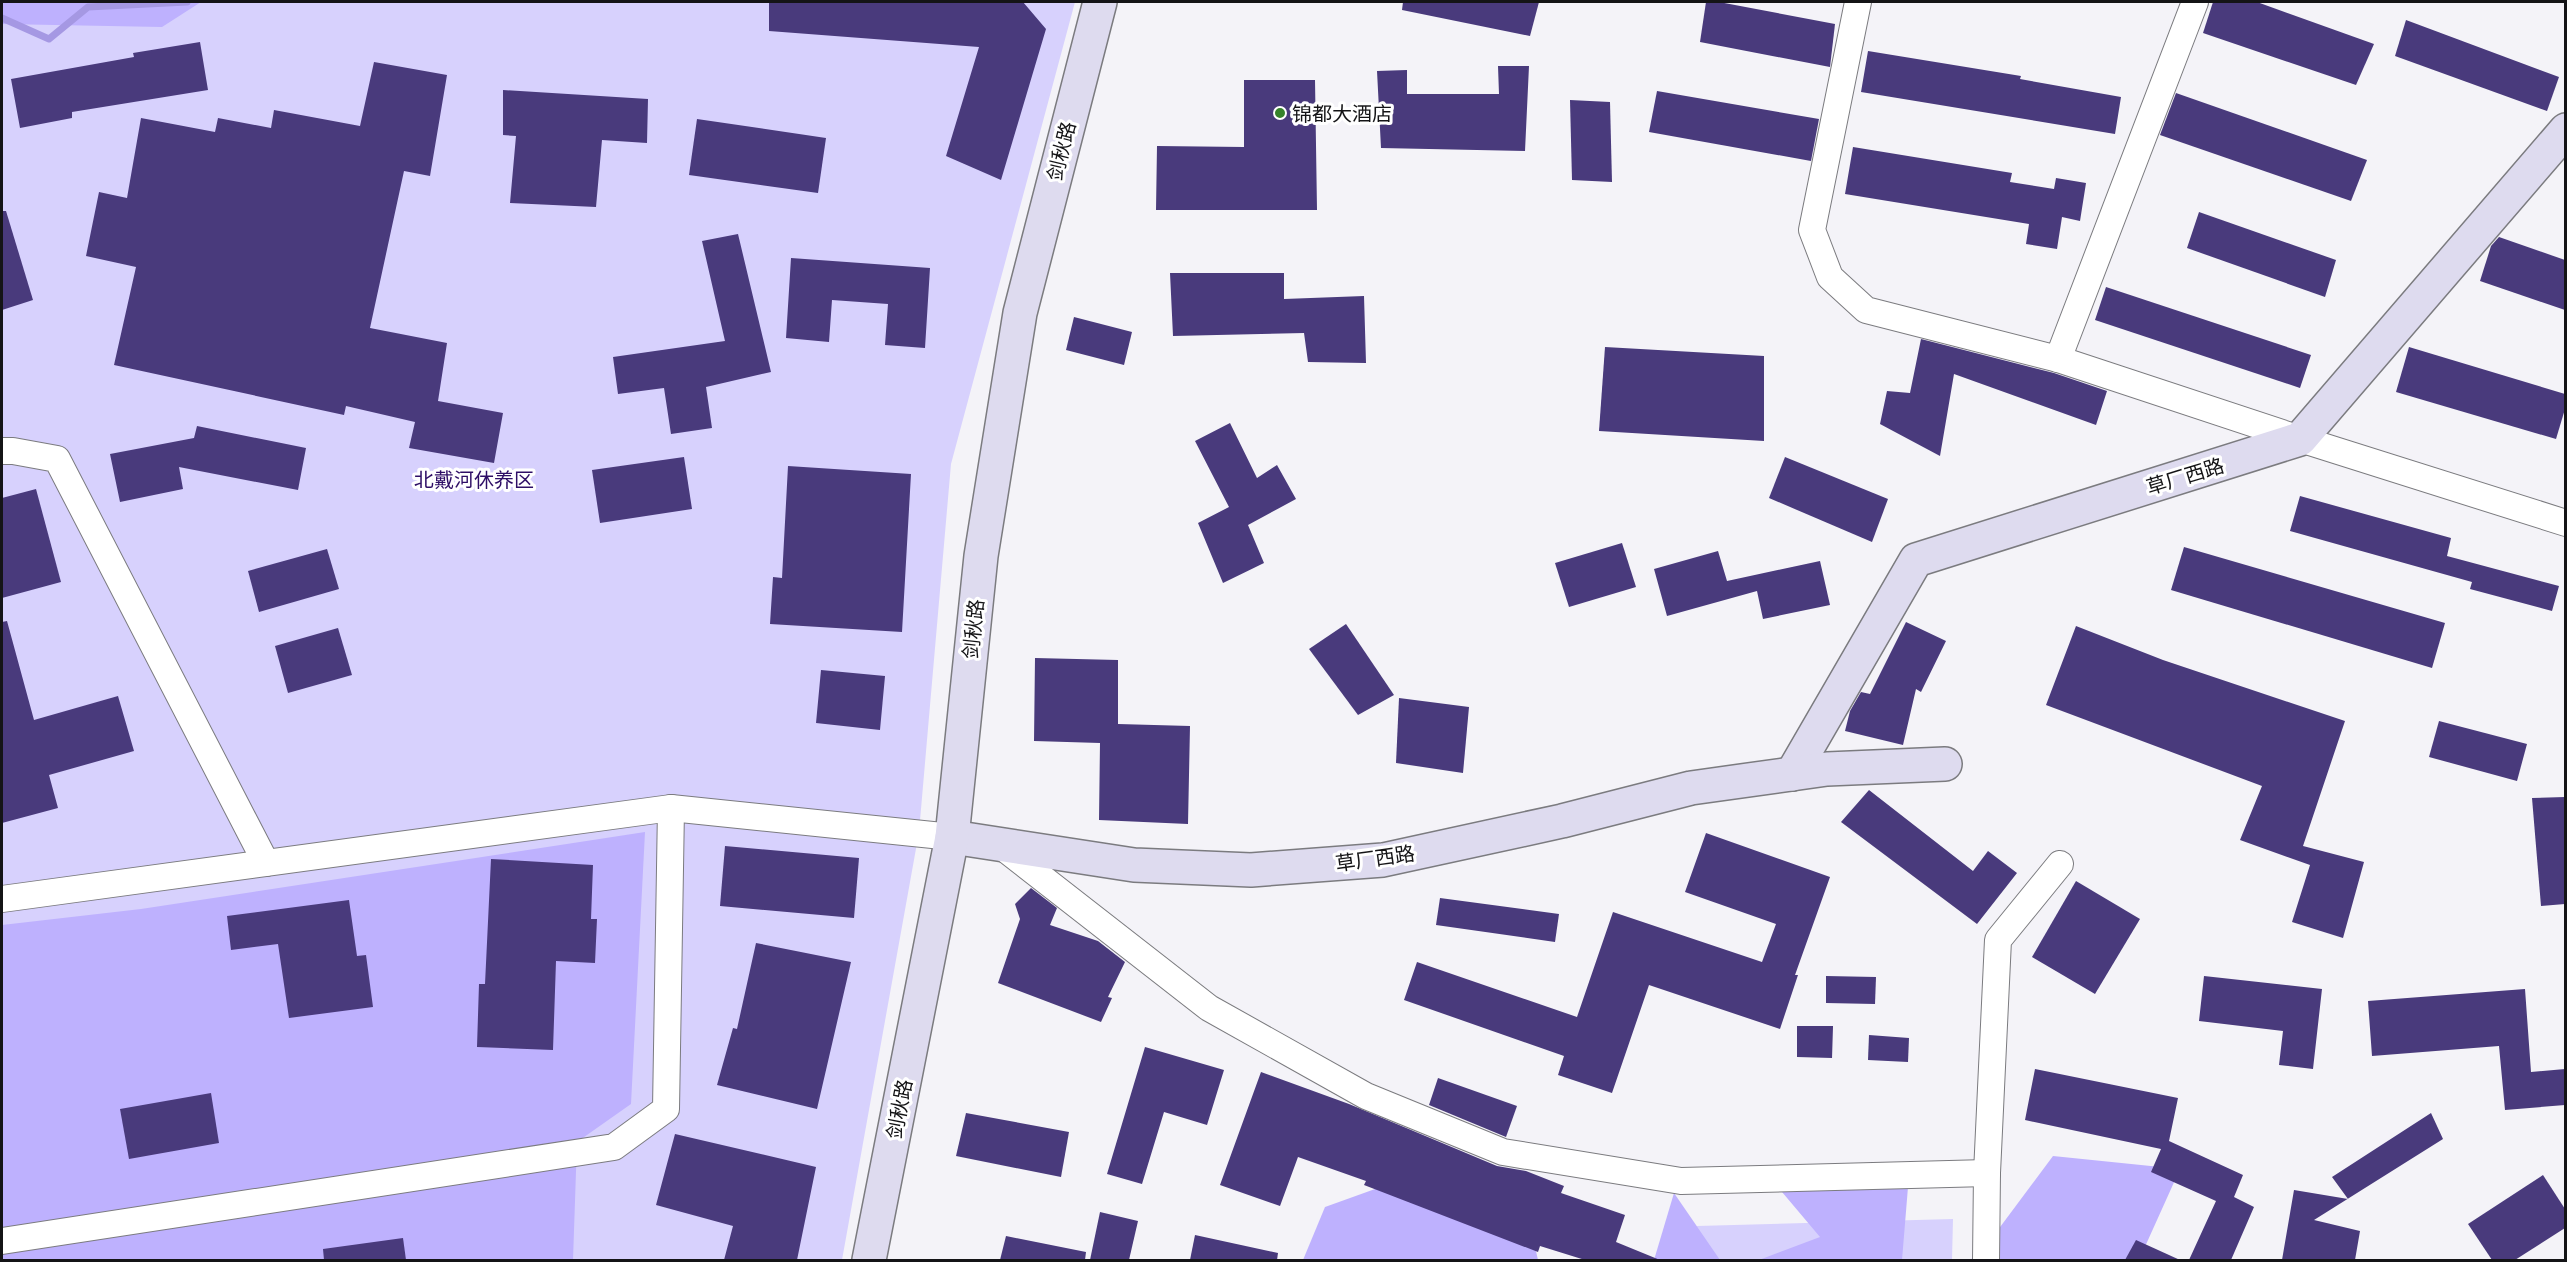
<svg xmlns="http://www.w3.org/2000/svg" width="2567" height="1262" font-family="Manrope,'Noto Sans SC',sans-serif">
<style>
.green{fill:#d7d1fd}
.forest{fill:#beb1fe}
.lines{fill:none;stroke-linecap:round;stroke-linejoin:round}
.stream{stroke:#a598e3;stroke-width:7}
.building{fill:#493a7c}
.minor-casing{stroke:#7b7b7f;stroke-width:28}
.secondary-casing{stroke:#7b7b7f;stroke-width:36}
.minor{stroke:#fff;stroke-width:26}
.secondary{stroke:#dedbef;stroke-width:33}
.poi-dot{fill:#36822b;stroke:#fff;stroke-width:2}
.labels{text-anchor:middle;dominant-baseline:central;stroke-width:6;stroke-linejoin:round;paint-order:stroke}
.poi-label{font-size:20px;fill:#141416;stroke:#fff;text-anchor:start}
.street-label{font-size:20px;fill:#141416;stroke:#fff}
.park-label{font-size:20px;fill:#2e0e66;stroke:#fff}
</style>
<rect width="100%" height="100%" fill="#f4f3f8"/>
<g class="green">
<polygon points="2,2 1075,2 951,464 919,832 842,1260 2,1260"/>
<polygon points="1953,1219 1952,1260 1693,1260 1697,1226"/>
</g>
<g class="forest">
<polygon points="2,2 201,2 162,27 2,24"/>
<polygon points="645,832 631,1104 577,1142 573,1260 2,1260 2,925 141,909"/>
<polygon points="2053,1156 2180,1169 2139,1260 1964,1260 1977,1258"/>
<polygon points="1765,1172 1908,1187 1902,1260 1759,1260 1820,1237"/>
<polygon points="1389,1184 1533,1238 1538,1260 1303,1260 1325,1207"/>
<polygon points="1674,1193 1720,1260 1654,1260"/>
</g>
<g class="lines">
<polyline class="stream" points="2,18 49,39 88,7 187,2"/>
</g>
<g class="building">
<polygon points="769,2 1023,2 1046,29 1001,180 946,156 979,47 769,31"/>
<polygon points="1403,2 1539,2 1530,36 1402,10"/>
<polygon points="1706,2 1719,2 1835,24 1830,67 1700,42"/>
<polygon points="2213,2 2257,2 2374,44 2356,85 2203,33"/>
<polygon points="2406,20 2559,77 2547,111 2395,56"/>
<polygon points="200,42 208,90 72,112 72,118 20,128 11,79 134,57 133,53"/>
<polygon points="1868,51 2021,76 2020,79 2121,97 2115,134 1861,92"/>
<polygon points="374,62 447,75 430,176 404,171 370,328 447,343 438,401 503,413 494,463 409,448 415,422 346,406 344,415 114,365 136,267 86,256 99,192 127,198 141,118 215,132 218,118 271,128 274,110 360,126"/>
<polygon points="1498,66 1529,66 1525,151 1381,148 1377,71 1407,70 1407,94 1499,94"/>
<polygon points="1244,80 1315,80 1317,210 1156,210 1157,146 1244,147"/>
<polygon points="503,90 648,99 647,143 602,140 596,207 510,203 516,136 503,135"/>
<polygon points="1657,91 1819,119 1811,161 1649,132"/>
<polygon points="2176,93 2367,160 2351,201 2160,135"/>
<polygon points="1570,100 1610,102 1612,182 1572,180"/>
<polygon points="697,119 826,138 818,193 689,175"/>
<polygon points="1853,147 2012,173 2010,182 2054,189 2056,178 2086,183 2080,221 2062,217 2057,249 2026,244 2029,224 1845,194"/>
<polygon points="2,211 6,211 33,300 2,310"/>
<polygon points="2199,212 2336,260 2325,297 2187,248"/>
<polygon points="738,234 771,372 706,387 712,428 671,434 664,388 618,394 613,357 725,341 702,241"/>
<polygon points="2499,237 2565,260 2565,310 2480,281 2491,246"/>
<polygon points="791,258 930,268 925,348 885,345 888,304 832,300 829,342 786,338"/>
<polygon points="1170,273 1284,273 1284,299 1364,296 1366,363 1308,362 1304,333 1173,336"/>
<polygon points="2106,287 2311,355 2300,388 2095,320"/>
<polygon points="1074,317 1132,332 1124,365 1066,350"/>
<polygon points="1921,339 2054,373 2107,391 2096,425 1954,374 1940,456 1880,424 1887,391 1910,393"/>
<polygon points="1605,347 1764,356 1764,441 1599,431"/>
<polygon points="2409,347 2565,394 2565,409 2556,439 2396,392"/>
<polygon points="1230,423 1257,478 1277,465 1296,499 1248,525 1264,563 1223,583 1198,523 1229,507 1195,441"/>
<polygon points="197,426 306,448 298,490 179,467 183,489 120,502 110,454 194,438"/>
<polygon points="684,457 692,509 600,523 592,470"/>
<polygon points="1785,457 1888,499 1872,542 1769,498"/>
<polygon points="788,466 911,474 902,632 770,624 773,577 782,578"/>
<polygon points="36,489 61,582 2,598 2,498"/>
<polygon points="2300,496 2451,538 2447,556 2559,586 2552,611 2470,589 2472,582 2290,531"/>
<polygon points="1622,543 1636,587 1569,607 1555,563"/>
<polygon points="2184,547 2445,623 2432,668 2171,590"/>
<polygon points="327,549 339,589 259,612 248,571"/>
<polygon points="1718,551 1727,581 1820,561 1830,605 1763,619 1757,591 1667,616 1654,569"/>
<polygon points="7,621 34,720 118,696 134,751 49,775 58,808 2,823 2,622"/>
<polygon points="1906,622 1946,641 1921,692 1916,689 1903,745 1845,731 1850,711 1861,692 1870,694"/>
<polygon points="1346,624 1394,695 1358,715 1309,649"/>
<polygon points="2076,626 2163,660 2345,721 2303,846 2364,862 2343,938 2292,922 2310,865 2240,840 2262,786 2046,705"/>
<polygon points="338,628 352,675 288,693 275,646"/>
<polygon points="1035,658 1118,660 1118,724 1190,726 1188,824 1099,820 1100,743 1034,741"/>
<polygon points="821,670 885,676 880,730 816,723"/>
<polygon points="1399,698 1469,707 1463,773 1396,763"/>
<polygon points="2439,721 2527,744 2517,781 2429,757"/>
<polygon points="1869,790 1973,871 1988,851 2017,873 1977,924 1841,822"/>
<polygon points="2565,797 2565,904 2541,906 2532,798"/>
<polygon points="1706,833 1830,877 1795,975 1798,975 1780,1029 1649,985 1612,1093 1558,1075 1564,1056 1404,1000 1417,962 1577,1017 1613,912 1762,962 1776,924 1685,892"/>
<polygon points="725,846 859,858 854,918 720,906"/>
<polygon points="491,859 593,865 591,919 597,919 595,963 556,961 553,1050 477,1047 479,984 485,984"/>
<polygon points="2076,881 2140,919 2095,994 2032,957"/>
<polygon points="1031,888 1057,908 1050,925 1098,941 1125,962 1108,997 1112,998 1101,1022 998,983 1020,919 1015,904"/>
<polygon points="1440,898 1559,914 1555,942 1436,925"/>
<polygon points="349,900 357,956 366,955 373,1007 289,1018 278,944 231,950 227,916"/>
<polygon points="756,943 851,962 817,1109 717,1085 733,1028 737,1029"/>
<polygon points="1826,976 1876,977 1875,1004 1826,1003"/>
<polygon points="2204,976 2322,989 2313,1069 2279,1065 2283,1031 2199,1021"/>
<polygon points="2525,989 2531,1072 2565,1069 2565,1105 2505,1110 2499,1046 2372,1056 2368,1001"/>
<polygon points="1797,1026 1833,1026 1832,1058 1797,1057"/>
<polygon points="1869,1035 1909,1038 1908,1062 1868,1060"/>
<polygon points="1145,1047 1224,1070 1207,1125 1164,1112 1142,1184 1107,1174"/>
<polygon points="2035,1069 2178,1098 2169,1141 2243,1175 2234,1197 2254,1207 2231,1260 2189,1260 2216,1201 2151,1172 2161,1149 2025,1120"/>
<polygon points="1261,1072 1349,1104 1497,1166 1526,1171 1564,1186 1561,1193 1625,1215 1616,1242 1660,1260 1585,1260 1540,1246 1538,1252 1364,1185 1366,1181 1298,1157 1280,1206 1220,1185"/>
<polygon points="1438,1078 1517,1106 1506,1137 1429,1105"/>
<polygon points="211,1093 219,1143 129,1159 120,1109"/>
<polygon points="966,1113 1069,1132 1061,1177 956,1156"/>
<polygon points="2431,1113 2443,1139 2314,1220 2360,1231 2355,1260 2282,1260 2294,1190 2348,1199 2332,1177"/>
<polygon points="675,1134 816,1167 797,1260 724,1260 733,1226 656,1205"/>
<polygon points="2543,1175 2565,1209 2565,1228 2515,1260 2492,1260 2468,1224"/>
<polygon points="1100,1212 1138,1221 1129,1260 1090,1260"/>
<polygon points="1195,1235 1278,1253 1277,1260 1190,1260"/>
<polygon points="1006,1236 1086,1252 1085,1260 1000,1260"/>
<polygon points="403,1238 406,1260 324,1260 323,1249"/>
<polygon points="2136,1240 2180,1260 2125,1260"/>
</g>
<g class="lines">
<defs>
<g id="minor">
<polyline points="1858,2 1812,230 1830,277 1866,310 2058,359 2300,439 2566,523"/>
<polyline points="2058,359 2195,2"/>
<polyline points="2,451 13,451 57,459 266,863"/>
<polyline points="1000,845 1209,1008 1366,1096 1503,1152 1681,1181 1987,1173"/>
<polyline points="2,899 671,808 952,837"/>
<polyline points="2,1241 614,1147 666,1109 671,808"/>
<polyline points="1986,1260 1987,1173 1998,940 2060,864"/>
</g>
<g id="secondary">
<polyline points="1792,774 1916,560 2300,439 2566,130"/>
<polyline points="952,837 1134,865 1251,870 1383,860 1562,821 1691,788 1827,769 1945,764"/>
<polyline points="869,1260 952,837 981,556 1020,313 1100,2"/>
</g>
</defs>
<use href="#minor" class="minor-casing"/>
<use href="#secondary" class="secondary-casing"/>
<use href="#minor" class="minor"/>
<use href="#secondary" class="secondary"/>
</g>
<circle class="poi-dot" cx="1280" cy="113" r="6"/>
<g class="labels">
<g class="poi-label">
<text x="1292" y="113">锦都大酒店</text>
</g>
<g class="street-label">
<text transform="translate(1061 151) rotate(-76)">剑秋路</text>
<text transform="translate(2185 476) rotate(-17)">草厂西路</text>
<text transform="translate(973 629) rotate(-84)">剑秋路</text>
<text transform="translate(1375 858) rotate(-8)">草厂西路</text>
<text transform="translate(899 1109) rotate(-79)">剑秋路</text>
</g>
<g class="park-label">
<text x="474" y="479">北戴河休养区</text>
</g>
</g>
<rect width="2567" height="1262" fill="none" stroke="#141416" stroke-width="6"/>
</svg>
